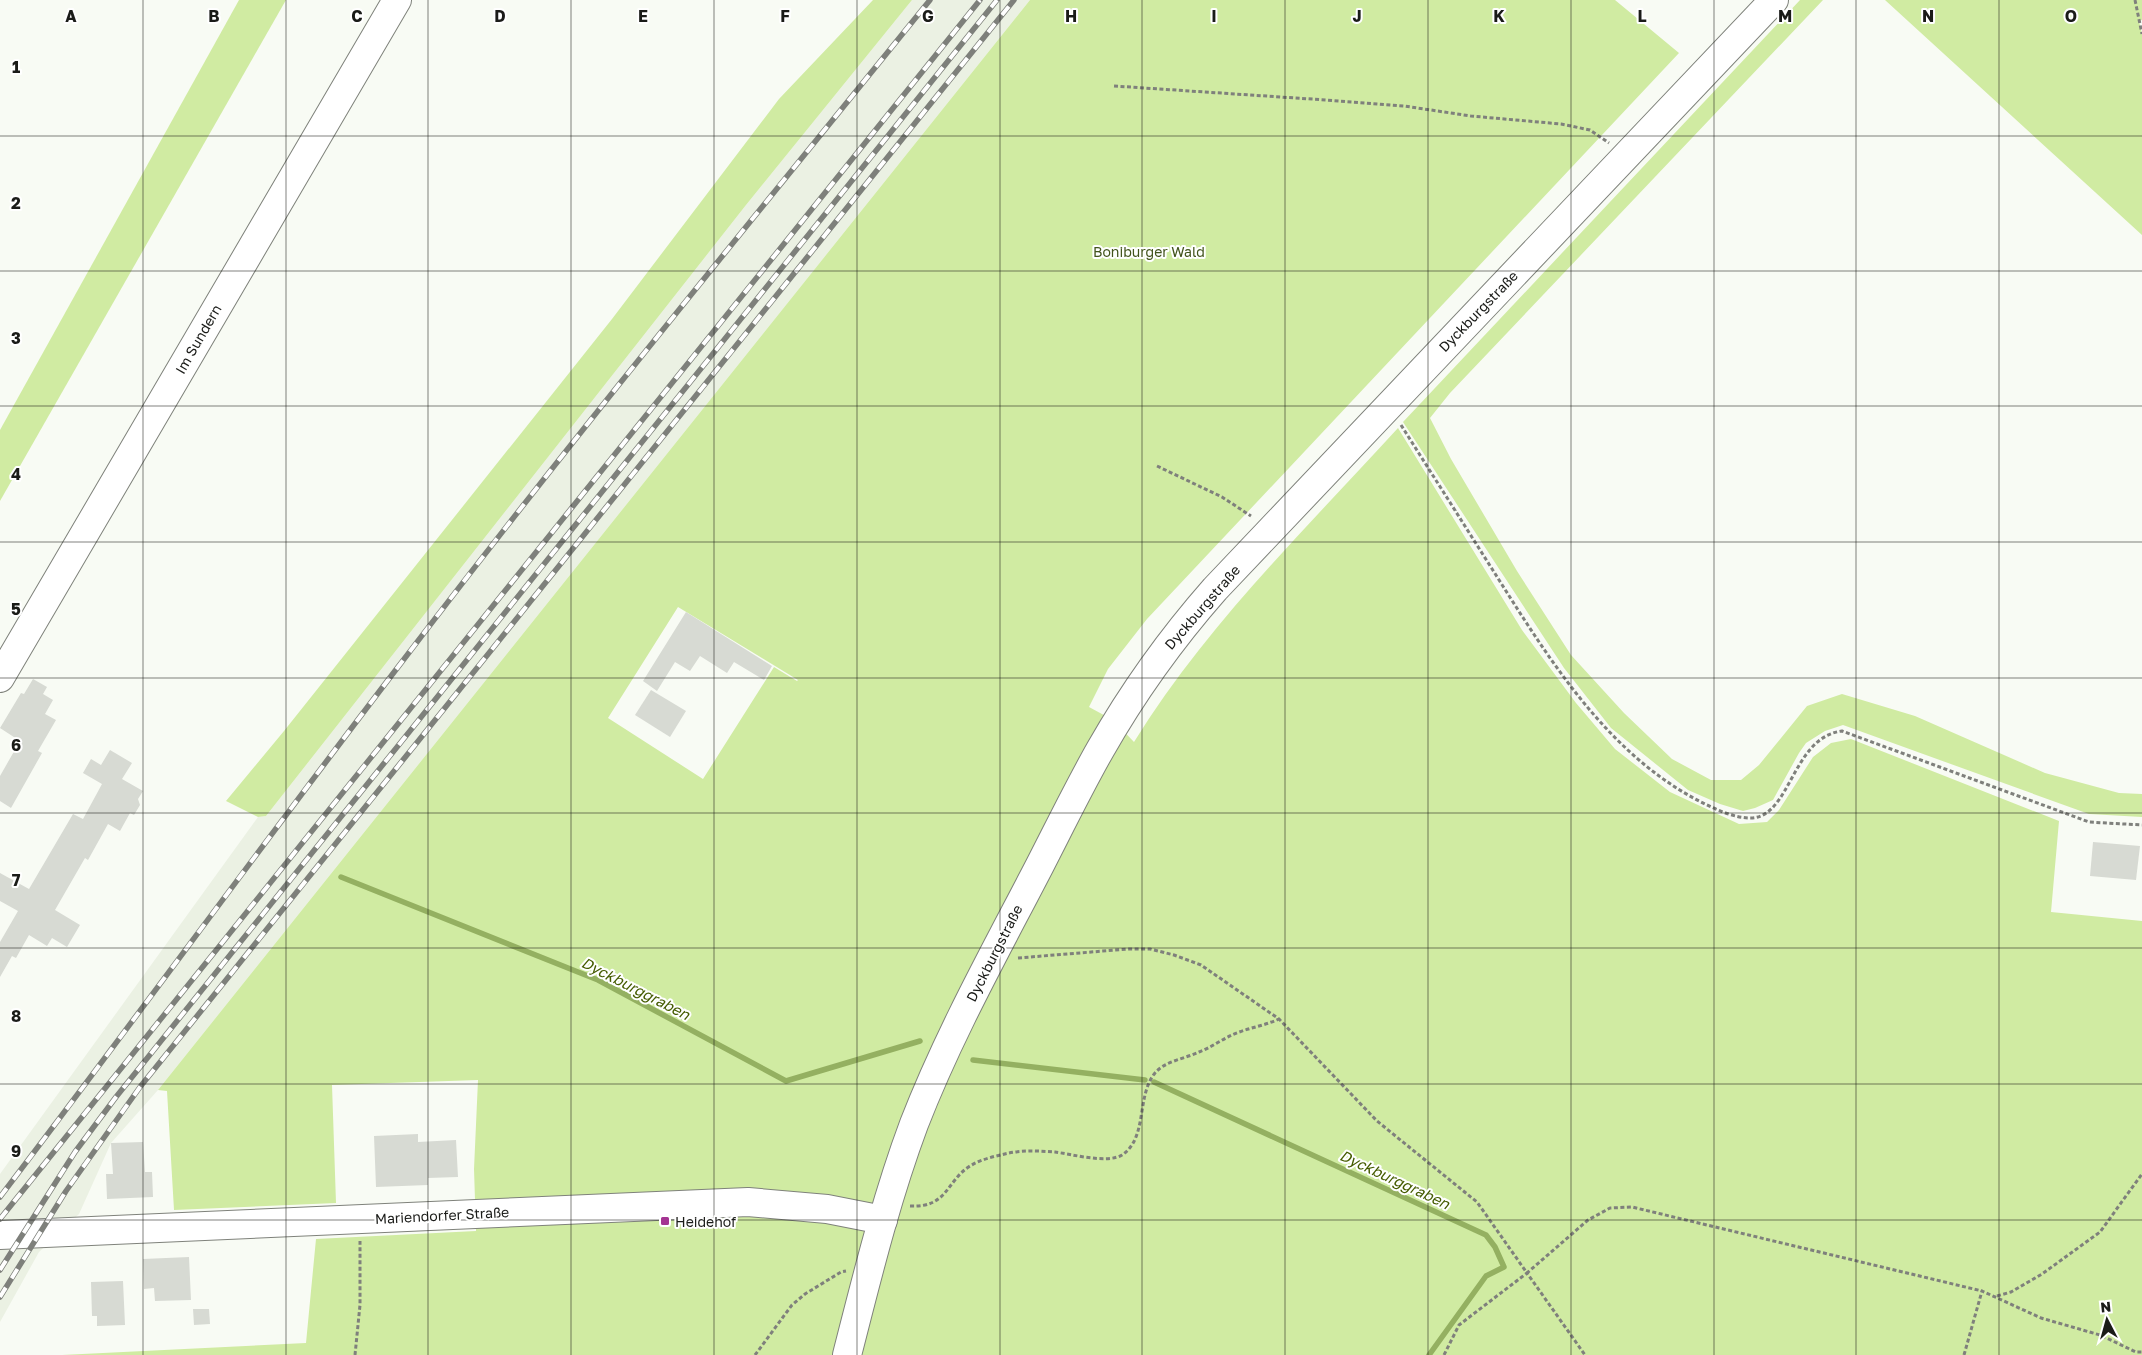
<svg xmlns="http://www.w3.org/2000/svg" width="2142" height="1355" font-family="'Golos Text',sans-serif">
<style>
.built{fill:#ebf1e3}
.green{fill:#d0eba2;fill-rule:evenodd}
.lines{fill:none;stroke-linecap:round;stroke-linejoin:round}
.stream{stroke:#94b061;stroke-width:5.5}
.building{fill:#d7dad3}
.minor-casing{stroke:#7f827b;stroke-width:30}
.path{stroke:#7f807c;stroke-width:3;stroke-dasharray:4 2.5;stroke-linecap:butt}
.minor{stroke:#fff;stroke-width:28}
.rail-casing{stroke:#7e807b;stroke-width:5.5}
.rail{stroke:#fff;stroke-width:4;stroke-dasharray:11;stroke-linecap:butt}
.grid{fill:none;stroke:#1a1b18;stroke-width:1;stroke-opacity:0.55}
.poi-dot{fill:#a43492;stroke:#fff;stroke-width:2}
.labels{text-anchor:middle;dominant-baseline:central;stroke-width:4;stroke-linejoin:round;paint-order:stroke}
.park-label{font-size:14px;fill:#42541c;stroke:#fff}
.street-label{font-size:14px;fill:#1a1b18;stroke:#fff}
.poi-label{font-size:14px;fill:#1a1b18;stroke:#fff;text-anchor:start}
.water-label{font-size:15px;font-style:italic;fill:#455c00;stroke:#fff}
.grid-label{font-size:16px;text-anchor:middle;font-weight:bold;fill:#1a1b18;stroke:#fff;stroke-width:4;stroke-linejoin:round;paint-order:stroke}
</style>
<rect width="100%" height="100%" fill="#f8fbf4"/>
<polygon class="built" points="912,0 1030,0 158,1090 111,1143 79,1214 39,1252 0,1322 0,1174 258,817 266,816 746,205"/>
<g class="green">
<polygon points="239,0 286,0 0,501 0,430"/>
<polygon points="873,0 912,0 746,205 266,816 258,817 226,801 284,731 612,319 779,99"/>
<path d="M1030,0H1615L1679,53L1147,619L1108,669L1089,707L1113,720L1134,742C1206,625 1306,529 1398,428L1522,630L1576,703L1615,749L1670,792L1739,824L1767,822L1779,810L1813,757L1831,743L1851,739L2059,821L2051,912L2142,921V1355H62L306,1343L316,1239L476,1231L474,1169L478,1080L332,1085L336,1203L174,1210L167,1091L158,1090ZM678,607L798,680L797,681L774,667L703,779L608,718Z"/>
<polygon points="1800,0 1823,0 1450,393 1430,418 1451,459 1517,571 1571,655 1624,713 1672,759 1711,780 1741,780 1759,765 1807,706 1842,694 1915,716 2045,773 2119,793 2142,794 2142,817 2089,814 1843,725 1825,731 1806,743 1799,753 1773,800 1755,808 1743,811 1720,804 1688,790 1611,728 1564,668 1403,422"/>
<polygon points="1885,0 2142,0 2142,20 2139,21 2142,34 2142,235"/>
</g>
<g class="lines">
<g class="stream">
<polyline points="341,877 598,980 786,1081 920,1041"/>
<polyline points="973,1060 1145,1080"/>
<polyline points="1154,1082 1486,1235 1495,1247 1504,1267 1486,1276 1429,1355"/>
</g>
</g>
<g class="building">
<polygon points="686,612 772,666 764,680 734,662 727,673 700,656 690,671 675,662 657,691 643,681"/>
<polygon points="33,679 47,687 43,694 53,700 45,714 56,720 38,751 42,753 11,808 0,801 0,776 20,741 0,728 21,693 24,694"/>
<polygon points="651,690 686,711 670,737 635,715"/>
<polygon points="110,750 132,763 122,779 143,791 138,799 140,805 134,815 130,813 120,831 108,824 88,860 85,858 55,910 80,925 67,947 52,938 47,946 29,935 16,958 12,956 0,977 0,942 18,911 0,901 0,873 29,889 73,814 83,819 102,784 83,773 91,759 101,765"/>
<polygon points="2093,842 2140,846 2136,880 2090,876"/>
<polygon points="418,1134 418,1142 456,1140 458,1177 428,1178 428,1185 376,1187 374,1136"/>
<polygon points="143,1142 145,1172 152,1172 153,1197 107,1199 106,1174 113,1174 111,1143"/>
<polygon points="189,1257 191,1300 155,1301 154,1288 144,1289 143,1259"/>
<polygon points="123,1281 125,1325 97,1326 97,1316 92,1316 91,1282"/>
<polygon points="193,1309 209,1309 210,1324 194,1325"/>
</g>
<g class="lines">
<defs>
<g id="minor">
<polyline points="0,678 397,0"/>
<polyline points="0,1235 748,1202 827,1209 883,1220"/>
<path d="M847,1355C867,1277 886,1199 914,1124C949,1034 996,950 1040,865C1060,826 1079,787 1100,750C1133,692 1171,639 1215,589L1774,0"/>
</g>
</defs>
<use href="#minor" class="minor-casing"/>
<g class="path">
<polyline points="2135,0 2142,34"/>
<polyline points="1114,86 1326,100 1404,106 1471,116 1561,124 1590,130 1609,143"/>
<path d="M1401,425C1432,474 1463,523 1494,572C1549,659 1607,754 1701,802C1717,810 1734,818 1751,818C1791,817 1792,737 1842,731L2089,822L2142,825"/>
<polyline points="1157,466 1222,497 1251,516"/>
<polyline points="1018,958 1128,949 1150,949 1174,955 1201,965 1279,1019 1377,1121 1477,1202 1527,1273 1588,1220 1610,1208 1632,1207 1982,1291"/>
<path d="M910,1206C948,1208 946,1181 970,1166C981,1159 996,1156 1009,1153C1024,1150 1040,1151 1055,1152C1071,1154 1107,1164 1122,1155C1148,1138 1136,1096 1155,1073C1165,1061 1184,1059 1199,1052C1210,1048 1221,1040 1232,1035C1247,1028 1264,1026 1279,1019"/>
<polyline points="1997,1296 2011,1292 2042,1274 2100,1232 2142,1174"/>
<polyline points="355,1355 360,1305 360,1241"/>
<polyline points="755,1355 792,1305 805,1294 841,1272 846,1271"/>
<polyline points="1444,1355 1459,1325 1527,1273 1585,1355"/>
<polyline points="1964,1355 1982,1291 2041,1318 2100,1335 2136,1352 2142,1352"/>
</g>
<use href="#minor" class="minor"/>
<defs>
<g id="rail">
<path d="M0,1197C134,1021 264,842 398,667C570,441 751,221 930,0"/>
<polyline points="0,1219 980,0"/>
<polyline points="0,1270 75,1152 116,1097 997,0"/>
<polyline points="0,1297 66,1191 140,1087 1014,0"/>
</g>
</defs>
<use href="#rail" class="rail-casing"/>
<use href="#rail" class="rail"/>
</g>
<path class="grid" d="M143,0V1355M286,0V1355M428,0V1355M571,0V1355M714,0V1355M857,0V1355M1000,0V1355M1142,0V1355M1285,0V1355M1428,0V1355M1571,0V1355M1714,0V1355M1856,0V1355M1999,0V1355M0,136H2142M0,271H2142M0,406H2142M0,542H2142M0,678H2142M0,813H2142M0,948H2142M0,1084H2142M0,1220H2142"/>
<rect class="poi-dot" x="660" y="1216" width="10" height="10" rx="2.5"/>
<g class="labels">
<g class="park-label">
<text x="1149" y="251">Boniburger Wald</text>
</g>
<g class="street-label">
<text transform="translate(1478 311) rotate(-46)">Dyckburgstraße</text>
<text transform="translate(198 339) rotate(-60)">Im Sundern</text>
<text transform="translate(1202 607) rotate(-49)">Dyckburgstraße</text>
<text transform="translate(994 953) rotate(-63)">Dyckburgstraße</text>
<text transform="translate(442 1215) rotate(-3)">Mariendorfer Straße</text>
</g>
<g class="poi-label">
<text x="675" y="1221">Heidehof</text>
</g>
<g class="water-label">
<text transform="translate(636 988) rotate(27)">Dyckburggraben</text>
<text transform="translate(1395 1179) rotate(25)">Dyckburggraben</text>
</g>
</g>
<g class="grid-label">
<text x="71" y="22">A</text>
<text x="214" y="22">B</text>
<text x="357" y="22">C</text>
<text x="500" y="22">D</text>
<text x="643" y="22">E</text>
<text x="785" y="22">F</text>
<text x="928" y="22">G</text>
<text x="1071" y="22">H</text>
<text x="1214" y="22">I</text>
<text x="1357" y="22">J</text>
<text x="1499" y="22">K</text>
<text x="1642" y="22">L</text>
<text x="1785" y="22">M</text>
<text x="1928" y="22">N</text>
<text x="2071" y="22">O</text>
<text x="16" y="73">1</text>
<text x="16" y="209">2</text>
<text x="16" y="344">3</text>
<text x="16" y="480">4</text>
<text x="16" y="615">5</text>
<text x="16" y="751">6</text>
<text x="16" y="886">7</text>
<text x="16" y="1022">8</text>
<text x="16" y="1157">9</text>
</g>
<g transform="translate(2107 1320) rotate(354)" stroke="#ffffff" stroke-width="4" paint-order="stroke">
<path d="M0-4L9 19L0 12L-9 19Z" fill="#1a1b18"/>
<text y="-8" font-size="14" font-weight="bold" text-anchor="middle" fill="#1a1b18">N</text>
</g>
</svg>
